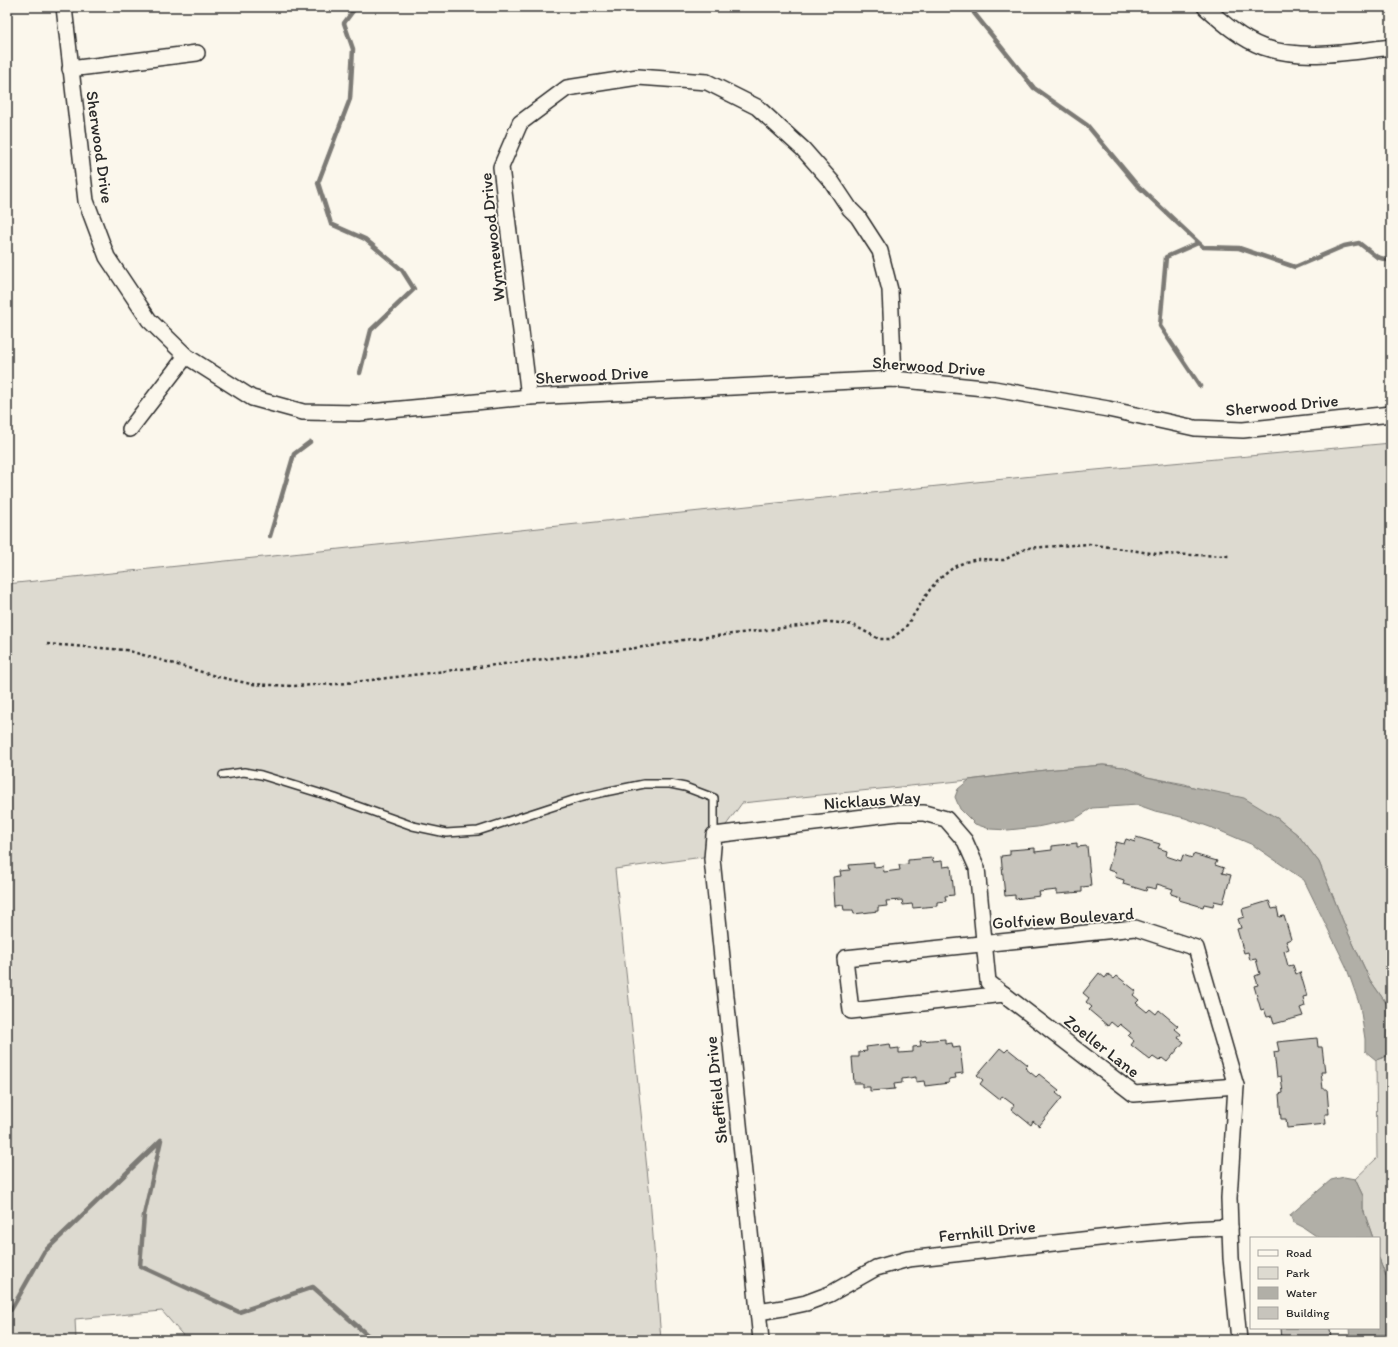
<svg xmlns="http://www.w3.org/2000/svg" width="1398" height="1347" font-family="Itim,sans-serif">
<style>
.green{fill:#dddad0;stroke:#84827e}
.water{fill:#b1afa7;stroke:#7b7a75}
.lines{fill:none;stroke-linecap:round;stroke-linejoin:round}
.stream{stroke:#7b7a75;stroke-width:4.5}
.building{fill:#c7c4bc;stroke:#2b2b2b}
.service-casing{stroke:#2b2b2b;stroke-width:10}
.minor-casing{stroke:#2b2b2b;stroke-width:18}
.path{stroke:#2b2b2b;stroke-width:2.5;stroke-dasharray:3 3;stroke-linecap:butt}
.service{stroke:#fbf7ec;stroke-width:7}
.minor{stroke:#fbf7ec;stroke-width:15}
.labels{text-anchor:middle;dominant-baseline:central;stroke-width:3.5;stroke-linejoin:round;paint-order:stroke}
.street-label{font-size:17px;fill:#2b2b2b;stroke:#fbf7ec}
</style>
<rect width="100%" height="100%" fill="#fbf7ec"/>
<filter id="ink" filterUnits="userSpaceOnUse"><feTurbulence type="fractalNoise" baseFrequency=".025" numOctaves="2"/><feDisplacementMap in="SourceGraphic" scale="8" xChannelSelector="R" yChannelSelector="G"/><feConvolveMatrix kernelMatrix="1 2 1 2 8 2 1 2 1" color-interpolation-filters="sRGB"/></filter>
<g filter="url(#ink)">
<g class="green">
<polygon points="1391,443 1391,1010 1370,980 1345,926 1319,862 1298,835 1277,818 1185,784 1147,777 1124,767 1103,765 1045,770 969,780 742,803 703,857 615,869 650,1197 661,1340 187,1340 162,1311 75,1319 76,1340 7,1340 7,584 1052,474"/>
<polygon points="1391,1051 1391,1289 1379,1258 1379,1238 1373,1238 1363,1209 1363,1196 1355,1179 1377,1158 1376,1060 1387,1056"/>
</g>
<g class="water">
<polygon points="1103,765 1124,767 1147,777 1244,798 1277,818 1298,835 1319,862 1345,926 1370,980 1391,1010 1391,1051 1387,1056 1376,1060 1365,1051 1365,1039 1360,1006 1346,966 1304,880 1253,845 1218,830 1185,818 1155,811 1138,805 1092,808 1075,819 1037,827 1008,830 990,829 975,824 960,809 955,797 958,789 969,780 1045,770"/>
<polygon points="1344,1177 1355,1179 1363,1196 1363,1209 1373,1238 1319,1238 1303,1227 1293,1222 1290,1215 1331,1180"/>
<polygon points="1379,1258 1391,1289 1391,1340 1351,1340 1350,1328 1379,1328"/>
</g>
<g class="lines">
<g class="stream">
<polyline points="356,7 344,23 353,49 350,99 318,183 331,224 365,239 402,270 414,289 371,330 360,373"/>
<polyline points="974,7 974,13 1034,88 1087,125 1136,184 1203,247 1239,248 1295,267 1344,246 1359,243 1377,257 1391,261"/>
<polyline points="1198,243 1166,257 1160,326 1200,386"/>
<polyline points="270,536 294,454 310,442"/>
<polyline points="7,1310 11,1310 44,1252 161,1140 144,1215 140,1266 239,1312 313,1287 373,1340"/>
</g>
</g>
<g class="building">
<polygon points="1136,837 1160,844 1158,848 1167,851 1166,856 1181,861 1183,855 1192,858 1193,854 1217,861 1215,865 1224,868 1222,873 1231,875 1223,903 1214,901 1213,906 1204,904 1203,907 1179,900 1180,897 1171,894 1173,889 1157,884 1156,889 1147,887 1146,891 1123,884 1124,880 1115,877 1116,872 1108,870 1116,842 1124,844 1126,839 1135,842"/>
<polygon points="1077,843 1077,847 1087,846 1091,886 1082,887 1082,892 1057,894 1057,890 1039,892 1040,896 1015,899 1015,895 1005,896 1001,856 1010,855 1010,850 1035,848 1035,852 1052,850 1052,846"/>
<polygon points="932,858 933,862 942,861 943,867 951,866 954,895 945,896 946,901 937,902 937,906 913,908 912,904 903,905 902,900 886,901 887,906 878,907 878,911 854,914 853,910 844,910 843,905 835,906 833,877 841,876 840,871 850,870 849,865 874,863 874,867 883,866 884,872 900,870 899,865 908,864 908,860"/>
<polygon points="1269,901 1272,909 1277,908 1279,917 1284,916 1291,939 1286,941 1289,949 1284,951 1288,966 1293,965 1296,974 1300,972 1307,996 1303,997 1305,1006 1300,1008 1303,1016 1274,1024 1272,1016 1267,1017 1264,1009 1261,1010 1254,986 1258,985 1255,976 1260,974 1256,959 1250,960 1248,952 1244,953 1237,929 1241,928 1238,919 1244,917 1242,909"/>
<polygon points="1099,973 1105,978 1108,974 1114,979 1117,976 1136,991 1133,995 1139,1000 1136,1003 1147,1012 1150,1009 1156,1014 1159,1010 1178,1026 1175,1029 1181,1034 1178,1038 1184,1042 1167,1062 1162,1058 1159,1061 1153,1057 1150,1060 1131,1045 1134,1041 1128,1036 1131,1033 1120,1024 1117,1027 1111,1022 1108,1026 1089,1010 1092,1007 1086,1002 1089,998 1083,993"/>
<polygon points="1317,1038 1318,1047 1322,1047 1325,1072 1321,1072 1323,1089 1327,1089 1329,1114 1325,1114 1326,1124 1287,1128 1286,1119 1281,1119 1279,1094 1283,1093 1281,1076 1277,1077 1274,1052 1279,1051 1277,1042"/>
<polygon points="945,1039 945,1044 952,1043 953,1048 960,1047 963,1073 955,1074 956,1078 949,1079 949,1083 925,1086 924,1081 916,1082 916,1077 902,1079 902,1083 894,1084 895,1089 870,1091 870,1087 862,1087 862,1083 854,1083 852,1057 859,1057 859,1052 867,1051 866,1047 890,1044 891,1049 899,1048 899,1053 913,1052 913,1047 921,1046 920,1041"/>
<polygon points="1000,1048 1005,1052 1008,1049 1028,1065 1025,1068 1036,1077 1039,1074 1059,1090 1056,1093 1062,1098 1039,1126 1033,1121 1031,1125 1011,1109 1014,1105 1002,1096 1000,1100 980,1084 983,1080 977,1075"/>
<polygon points="1281,1328 1330,1328 1331,1339 1282,1340"/>
</g>
<g class="lines">
<defs>
<polyline id="service" points="223,775 244,772 261,775 335,798 413,826 446,833 478,831 579,798 605,792 644,784 670,784 685,787 714,798 714,835"/>
<g id="minor">
<polyline points="64,7 86,201 107,257 149,320 186,356 252,398 303,412 359,413 529,397 894,379 994,389 1108,409 1195,428 1243,430 1391,414"/>
<path d="M1205,7C1222,22 1241,39 1263,47C1304,61 1349,52 1391,47"/>
<polyline points="70,69 197,53"/>
<polyline points="529,397 501,167 520,123 567,88 638,77 707,82 757,107 803,149 832,182 850,209 858,217 880,251 890,290 894,379"/>
<polyline points="130,429 186,356"/>
<polyline points="1004,994 851,1011 845,958 1135,928 1196,948 1236,1086 1229,1198 1231,1258 1239,1340"/>
<polyline points="758,1312 783,1308 806,1303 830,1294 876,1268 908,1259 1136,1234 1192,1229 1230,1227"/>
<polyline points="761,1340 712,859 714,835 898,813 924,813 946,819 965,841 977,868 988,982 1134,1094 1236,1086"/>
</g>
</defs>
<use href="#service" class="service-casing"/>
<use href="#minor" class="minor-casing"/>
<polyline class="path" points="47,644 126,650 219,677 251,684 292,686 338,684 652,646 683,640 832,622 853,625 879,639 891,639 905,628 931,588 938,580 954,567 965,562 978,559 1004,560 1027,548 1089,544 1157,554 1231,556"/>
<use href="#service" class="service"/>
<use href="#minor" class="minor"/>
</g>
</g>
<g class="labels">
<g class="street-label">
<text transform="translate(100 147) rotate(82)">Sherwood Drive</text>
<text transform="translate(492 237) rotate(-96)">Wynnewood Drive</text>
<text transform="translate(929 366) rotate(4)">Sherwood Drive</text>
<text transform="translate(592 375) rotate(-3)">Sherwood Drive</text>
<text transform="translate(1282 405) rotate(-5)">Sherwood Drive</text>
<text transform="translate(872 800) rotate(-4)">Nicklaus Way</text>
<text transform="translate(1063 918) rotate(-4)">Golfview Boulevard</text>
<text transform="translate(1102 1046) rotate(38)">Zoeller Lane</text>
<text transform="translate(716 1090) rotate(-96)">Sheffield Drive</text>
<text transform="translate(987 1231) rotate(-6)">Fernhill Drive</text>
</g>
</g>
<rect width="1398" height="1347" fill="none" stroke="#fbf7ec" stroke-width="24"/>
<rect x="12" y="12" width="1374" height="1323" fill="none" stroke="#2b2b2b" stroke-width="1.5" filter="url(#ink)"/>
<rect x="1250" y="1237" width="130" height="92" fill="#fbf7ec" stroke="#a8a59f"/>
<rect x="1258" y="1250" width="20" height="6" fill="#fbf7ec" stroke="#a8a59f"/>
<text x="1286" y="1257" font-size="12" fill="#2b2b2b">Road</text>
<rect x="1258" y="1267" width="20" height="12" fill="#dddad0" stroke="#a8a59f"/>
<text x="1286" y="1277" font-size="12" fill="#2b2b2b">Park</text>
<rect x="1258" y="1287" width="20" height="12" fill="#b1afa7" stroke="#a8a59f"/>
<text x="1286" y="1297" font-size="12" fill="#2b2b2b">Water</text>
<rect x="1258" y="1307" width="20" height="12" fill="#c7c4bc" stroke="#a8a59f"/>
<text x="1286" y="1317" font-size="12" fill="#2b2b2b">Building</text>
</svg>
